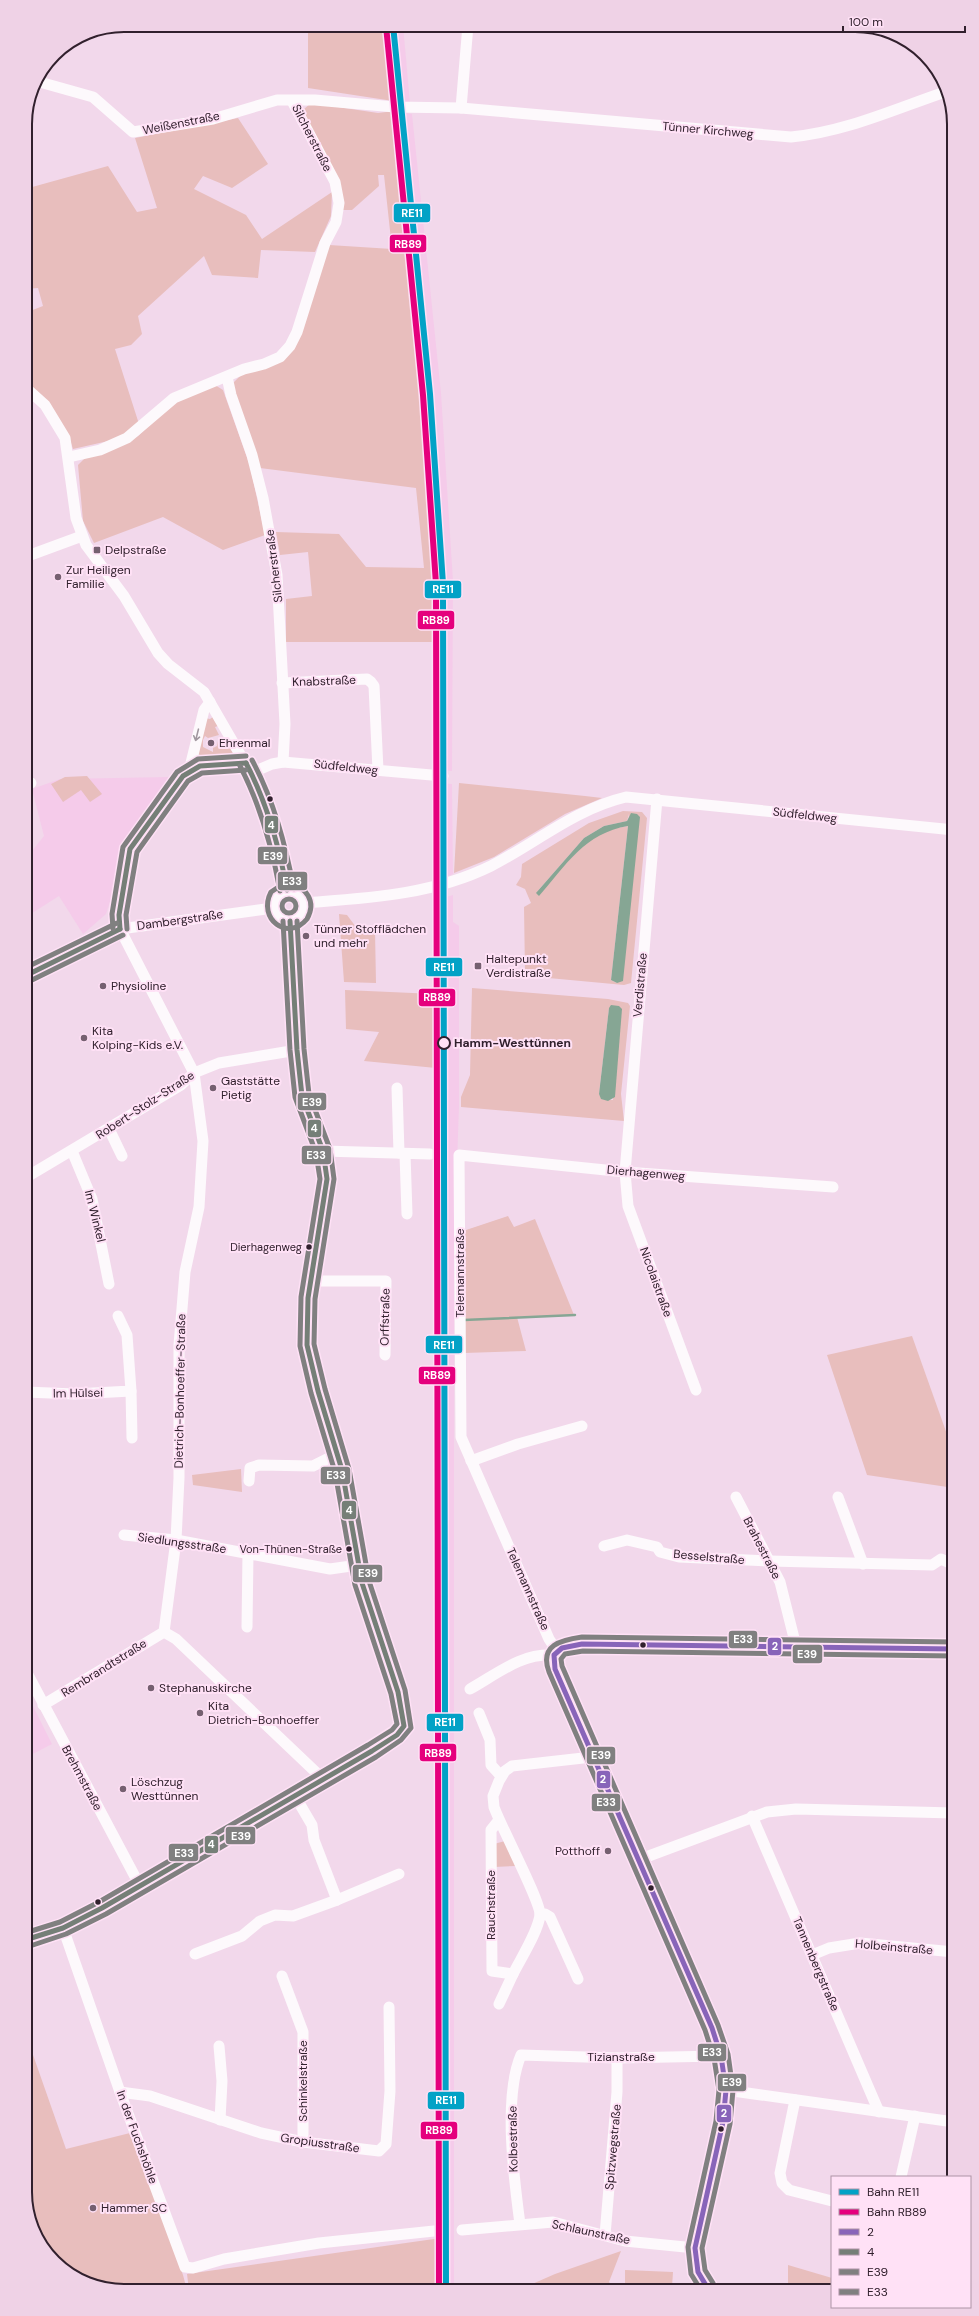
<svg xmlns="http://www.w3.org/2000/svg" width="979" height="2316" font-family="'DM Sans',sans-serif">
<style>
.built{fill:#f5cbea}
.green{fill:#e8bebd;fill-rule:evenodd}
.water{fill:#86a694}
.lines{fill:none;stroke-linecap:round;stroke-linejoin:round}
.stream{stroke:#86a694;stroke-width:2.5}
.minor{stroke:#fdf9fc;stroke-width:11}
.bus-1-casing{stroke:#ffe1f6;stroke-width:8}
.bus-2-casing{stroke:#ffe1f6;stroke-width:8}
.bus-3-casing{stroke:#ffe1f6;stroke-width:8}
.bus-4-casing{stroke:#ffe1f6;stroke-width:8}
.bus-1{stroke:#8864b9;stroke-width:5}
.bus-2{stroke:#757f77;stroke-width:5}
.bus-3{stroke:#808080;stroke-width:5}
.bus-4{stroke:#808080;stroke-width:5}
.rail-1-casing{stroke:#ffe1f6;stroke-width:9}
.rail-2-casing{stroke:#ffe1f6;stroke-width:9}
.rail-1{stroke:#02a2c6;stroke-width:6}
.rail-2{stroke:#e5007d;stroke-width:6}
.oneway{stroke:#a1979f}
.poi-dot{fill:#756070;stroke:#ffe1f6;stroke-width:1.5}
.bus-dot{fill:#31202d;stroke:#ffe1f6;stroke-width:1.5}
.stop-dot{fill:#ffe1f6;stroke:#31202d;stroke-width:2}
.labels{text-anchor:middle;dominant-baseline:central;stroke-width:4;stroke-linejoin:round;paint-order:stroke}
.bus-label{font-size:11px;fill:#31202d;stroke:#ffe1f6;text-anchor:end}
.street-label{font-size:12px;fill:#31202d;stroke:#ffe1f6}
.poi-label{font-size:12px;fill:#31202d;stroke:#ffe1f6;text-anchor:start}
.stop-label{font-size:12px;font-weight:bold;fill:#31202d;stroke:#ffe1f6;text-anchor:start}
.rim{fill:none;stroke:#31202d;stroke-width:2}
.line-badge{stroke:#ffe1f6;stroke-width:1.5}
.badge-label{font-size:11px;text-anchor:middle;font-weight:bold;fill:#fff}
</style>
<rect width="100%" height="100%" fill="#f2d8eb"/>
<g class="built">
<polygon points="385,25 403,25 410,103 393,101"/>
<polygon points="394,111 412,114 441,393 453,581 452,771 439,770 441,585 434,469 427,395"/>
<polygon points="168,777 174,784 128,847 106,914 83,934 59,896 29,915 25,909 25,860 44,836 32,789 60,779"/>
<polygon points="440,783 452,784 453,874 440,879"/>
<polygon points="453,895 453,922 459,926 459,1106 457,1164 454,1168 454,2289 440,2289 443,2090 442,1167 437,1160 434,928 441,925 440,899"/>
<polygon points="25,1690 52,1744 25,1758"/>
</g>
<g class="green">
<polygon points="308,25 385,25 393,101 308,88"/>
<path d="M311,103L378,113L394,111C415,288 440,464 441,642H286V599L312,596L308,552L280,555L276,532L339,534L366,567L424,568L416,488L260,468L233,393V383L242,374L283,359L329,245L392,249L384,175H378L379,186L352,210H343L304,117V109Z"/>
<path d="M238,118L268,164L232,188L203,176L194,189L246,215L262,239L332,192L331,216L315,252L261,250L258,278L212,275L204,256L138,316L142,334L131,345L115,349L139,424L117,439L73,449C65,421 47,401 25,381V313L43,306L38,288L25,289V189L108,166L137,212L157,208L135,138Z"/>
<polygon points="215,385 223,390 250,466 265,535 223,550 163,517 94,543 83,521 78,465 86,457 113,449 138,436 176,400"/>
<polygon points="213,717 218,726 215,727 219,735 208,738 205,736 203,740 203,747 213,752 213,748 217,746 218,741 224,738 233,753 229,757 229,760 203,761 202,756 196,753 205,718 210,719"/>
<polygon points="87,776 102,794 90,802 81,790 63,802 51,784 65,777"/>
<polygon points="459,783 585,796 602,798 565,814 494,857 454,873"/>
<path d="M623,811L642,812L647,818L631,983L624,985L527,976L525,973L524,907L531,903L525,889L516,885L521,877L522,864L589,823ZM629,814L617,983L611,980L628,826L606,830L587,842L536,893L584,838L604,826L627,821Z"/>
<polygon points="339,914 347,915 356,927 375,931 376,983 344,982"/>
<path d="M472,988L608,999L628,1003L630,1006L621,1094L624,1121L461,1107V1097L470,1075ZM609,1008L613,1100L602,1099L599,1094Z"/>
<polygon points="345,990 435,994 436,1068 364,1061 379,1032 346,1029"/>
<polygon points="508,1216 514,1227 535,1219 574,1315 517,1317 526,1351 464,1353 463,1231"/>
<polygon points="912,1336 954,1454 954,1488 867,1475 827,1355"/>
<polygon points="241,1469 242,1492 193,1485 192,1475"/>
<polygon points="505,1841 516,1866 494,1867 494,1844"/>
<polygon points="25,2032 66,2149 130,2133 183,2275 187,2290 117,2291 63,2271 30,2224 25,2192"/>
<polygon points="441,2238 440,2289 189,2290 187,2274"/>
<polygon points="621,2251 609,2282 614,2288 523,2288 555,2274"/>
<polygon points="788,2265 832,2278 832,2286 788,2286"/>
<polygon points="625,2270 673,2272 672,2287 625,2288"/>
</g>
<g class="water">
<path d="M631,813L637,814L640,817L623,981L617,983L611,980L628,826C585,833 566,865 539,896L536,893L584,838L604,826L627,821Z"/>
<polygon points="611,1005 619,1006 622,1009 615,1097 608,1101 601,1099 599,1094 609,1008"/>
</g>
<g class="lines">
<polyline class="stream" points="464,1320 575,1315"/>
<g class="minor">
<path d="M36,81L93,97L133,132L213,119L277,100H315L395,107L461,108L791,137C846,132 897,108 948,91"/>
<polyline points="461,108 468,25"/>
<polyline points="227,377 231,395 252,455 263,498 277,575 285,724 283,762"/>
<polyline points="25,387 45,405 65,438 76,518 86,545 124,596 158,653 168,664 204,692 256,782 276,835 287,890"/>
<polyline points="69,457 100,450 127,438 174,398 244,369 264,364 280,357 290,346 297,332 325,243 336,222 339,203 335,182 292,101"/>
<polyline points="25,557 82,536"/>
<polyline points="282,683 367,679 371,682 374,686 378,770"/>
<polyline points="246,763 200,766 183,776 130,849 119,915 120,929 194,1073 203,1141 199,1207 185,1272 179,1345 179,1478 176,1540 164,1632 176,1639 323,1779"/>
<polyline points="189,771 204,710 210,702"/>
<polyline points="251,773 272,764 283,762 443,776"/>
<polyline points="25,787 31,783"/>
<polyline points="657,799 625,1172 628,1206 696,1390"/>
<circle cx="289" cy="905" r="15"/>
<path d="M304,903C368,898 432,895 491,866C536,843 575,809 626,797L954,830"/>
<polyline points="25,976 120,929 273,908"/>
<polyline points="397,1088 399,1153"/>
<polyline points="109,1129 122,1156"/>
<polyline points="72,1151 92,1199 109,1284"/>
<polyline points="323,1151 430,1154"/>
<polyline points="405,1154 407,1214"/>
<polyline points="25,1178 181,1085 194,1073 219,1063 297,1050"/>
<polyline points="310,1281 386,1281 385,1355"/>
<polyline points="131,1391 132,1438"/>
<polyline points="25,1392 75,1394 131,1391 127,1335 118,1316"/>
<polyline points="471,1461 518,1444 582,1426"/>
<polyline points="249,1481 250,1468 259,1465 313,1466 337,1454"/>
<polyline points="736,1497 780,1582 796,1646"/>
<polyline points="838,1497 863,1564"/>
<polyline points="124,1535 176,1540 330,1569 358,1565"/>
<polyline points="604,1546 627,1540 657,1547 660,1552 679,1557 770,1561 932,1565 941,1559 954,1565"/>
<polyline points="247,1627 248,1553"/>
<polyline points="557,1651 549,1639 461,1437 459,1155 625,1172 833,1187"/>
<polyline points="25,1669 140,1886"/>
<path d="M470,1689C497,1674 521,1653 554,1655"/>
<polyline points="43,1705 164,1632"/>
<polyline points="479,1713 490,1740 491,1765 501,1776"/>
<polyline points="295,1796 312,1825 314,1840 337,1900 399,1874"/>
<polyline points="752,1816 879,2112"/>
<path d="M499,1820L491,1830L492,1971L513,1974C521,1958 538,1932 540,1915C541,1902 501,1827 494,1807L493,1796L499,1781L505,1771L512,1766L592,1757"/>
<polyline points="638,1860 767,1812 796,1809 954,1813"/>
<polyline points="540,1914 545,1914 550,1917 578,1979"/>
<polyline points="63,1928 120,2092 185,2267 193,2268 224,2259 319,2243 434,2231"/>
<polyline points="25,1940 63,1928 102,1908 372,1751 397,1735 404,1726 398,1692 362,1583 342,1470 318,1391 307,1345 308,1298 325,1201 327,1179 323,1151 302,1096 297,1050 290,921"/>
<polyline points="195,1954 242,1936 260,1921 275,1915 293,1916 337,1900"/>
<polyline points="812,1955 829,1948 860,1943 954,1952"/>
<polyline points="282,1976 303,2032 303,2142"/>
<polyline points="499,2004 513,1974"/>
<polyline points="219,2046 222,2081 220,2120"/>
<polyline points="726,2090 954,2122"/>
<polyline points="120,2092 150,2096 261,2133 303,2142 379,2151 386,2144 390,2091 389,2007"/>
<polyline points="795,2100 780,2173 782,2183 789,2190 832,2201"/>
<polyline points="901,2177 915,2116"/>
<path d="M520,2224C514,2179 503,2097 521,2055L617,2058L721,2056"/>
<polyline points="462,2230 553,2222 625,2241 695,2248"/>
<polyline points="605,2235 617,2092 617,2058"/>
<polyline points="707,2287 698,2272 695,2248 723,2122 726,2090 721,2056 712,2028 555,1669 553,1663 554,1655 562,1648 582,1644 954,1649"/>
</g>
<defs>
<polyline id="bus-1" points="707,2287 698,2272 695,2248 723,2122 726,2090 721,2056 712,2028 555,1669 554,1655 562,1648 582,1644 954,1649"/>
<g id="bus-2">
<path d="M246,763C267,803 279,845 287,890"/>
<polyline points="120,929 119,915 130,849 183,776 200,766 246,763"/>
<polyline points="25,976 120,929"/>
<polyline points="25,1940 63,1928 102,1908 372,1751 397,1735 404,1726 398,1692 362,1583 342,1470 318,1391 307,1345 308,1298 327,1179 323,1151 302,1096 297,1050 290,921"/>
</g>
<g id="bus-3">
<path d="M240,766C261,806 272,847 280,891"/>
<path d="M283,884L271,892C257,919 288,942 307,919C317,901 306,887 289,883"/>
<polyline points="127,929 126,915 137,852 188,781 202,773 246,770"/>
<polyline points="28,982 123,935"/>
<polyline points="27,1947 66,1934 106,1914 376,1757 401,1740 411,1728 405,1690 369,1581 349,1469 325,1389 314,1344 315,1299 334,1179 330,1149 309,1094 304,1049 297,921"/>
<polyline points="713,2283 705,2270 702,2248 730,2124 733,2090 728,2054 718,2025 562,1666 561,1659 565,1654 583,1651 954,1656"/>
</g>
<g id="bus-4">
<path d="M252,760C274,801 285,843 294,889"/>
<circle cx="289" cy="906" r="7"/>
<polyline points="113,929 112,914 123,847 177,772 198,759 246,756"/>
<polyline points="25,968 117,923"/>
<polyline points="25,1933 60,1922 99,1902 368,1745 392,1730 397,1724 391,1694 355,1585 335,1472 311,1393 300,1346 301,1297 320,1179 316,1153 295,1097 290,1050 283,921"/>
<path d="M699,2287L691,2274L688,2247L716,2121L719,2090L714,2058L705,2030L549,1672C539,1645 561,1640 582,1637L954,1642"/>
</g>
</defs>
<use href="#bus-1" class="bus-1-casing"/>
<use href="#bus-2" class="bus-2-casing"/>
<use href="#bus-3" class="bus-3-casing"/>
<use href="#bus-4" class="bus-4-casing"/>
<use href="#bus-1" class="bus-1"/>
<use href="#bus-2" class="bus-2"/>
<use href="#bus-3" class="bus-3"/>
<use href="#bus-4" class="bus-4"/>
<defs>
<polyline id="rail-1" points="393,25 430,394 443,584 446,2289"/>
<polyline id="rail-2" points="386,26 423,395 436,584 439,2289"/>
</defs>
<use href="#rail-1" class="rail-1-casing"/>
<use href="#rail-2" class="rail-2-casing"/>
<use href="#rail-1" class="rail-1"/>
<use href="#rail-2" class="rail-2"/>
</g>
<defs><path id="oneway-shaft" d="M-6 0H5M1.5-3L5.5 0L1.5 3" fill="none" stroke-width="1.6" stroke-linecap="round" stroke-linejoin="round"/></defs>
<use class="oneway" href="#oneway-shaft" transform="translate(197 735) rotate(104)"/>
<g class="poi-dot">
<rect x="93" y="546" width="8" height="8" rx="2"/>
<circle cx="58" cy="577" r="4"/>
<circle cx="211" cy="743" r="4"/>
<circle cx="306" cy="936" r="4"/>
<rect x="474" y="962" width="8" height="8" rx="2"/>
<circle cx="103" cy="986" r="4"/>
<circle cx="84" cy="1038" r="4"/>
<circle cx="213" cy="1088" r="4"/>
<circle cx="151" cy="1688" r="4"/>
<circle cx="200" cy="1713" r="4"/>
<circle cx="123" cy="1789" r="4"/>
<circle cx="608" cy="1851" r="4"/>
<circle cx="93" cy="2208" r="4"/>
</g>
<g class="bus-dot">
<circle cx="270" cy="799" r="3.5"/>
<circle cx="309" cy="1247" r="3.5"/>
<circle cx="349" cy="1549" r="3.5"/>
<circle cx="643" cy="1645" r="3.5"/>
<circle cx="651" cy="1888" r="3.5"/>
<circle cx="98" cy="1902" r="3.5"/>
<circle cx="721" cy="2129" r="3.5"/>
</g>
<circle class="stop-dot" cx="444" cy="1043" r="6"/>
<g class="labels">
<g class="bus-label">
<text x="302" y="1247">Dierhagenweg</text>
<text x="342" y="1549">Von-Thünen-Straße</text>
</g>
<g class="street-label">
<text transform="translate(181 123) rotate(-11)">Weißenstraße</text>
<text transform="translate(708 130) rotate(5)">Tünner Kirchweg</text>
<text transform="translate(312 138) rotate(63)">Silcherstraße</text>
<text transform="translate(274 566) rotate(-97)">Silcherstraße</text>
<text transform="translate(324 681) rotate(-2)">Knabstraße</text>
<text transform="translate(346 767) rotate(6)">Südfeldweg</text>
<text transform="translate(805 815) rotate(6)">Südfeldweg</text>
<text transform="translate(180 920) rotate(-8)">Dambergstraße</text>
<text transform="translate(640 985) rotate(-85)">Verdistraße</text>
<text transform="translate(145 1105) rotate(-33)">Robert-Stolz-Straße</text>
<text transform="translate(646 1173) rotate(5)">Dierhagenweg</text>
<text transform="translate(95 1216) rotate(76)">Im Winkel</text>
<text transform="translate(460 1273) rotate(-90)">Telemannstraße</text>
<text transform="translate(656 1282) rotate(70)">Nicolaistraße</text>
<text transform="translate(385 1317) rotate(-89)">Orffstraße</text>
<text transform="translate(180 1391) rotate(-89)">Dietrich-Bonhoeffer-Straße</text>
<text transform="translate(78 1393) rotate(-1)">Im Hülsei</text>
<text transform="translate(182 1543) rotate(8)">Siedlungsstraße</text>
<text transform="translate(762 1548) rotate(63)">Brahestraße</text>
<text transform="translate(709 1557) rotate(5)">Besselstraße</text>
<text transform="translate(528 1589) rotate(66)">Telemannstraße</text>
<text transform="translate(104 1668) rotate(-32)">Rembrandtstraße</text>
<text transform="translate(82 1778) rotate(62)">Brehmstraße</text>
<text transform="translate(491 1905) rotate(-90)">Rauchstraße</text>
<text transform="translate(894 1947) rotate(5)">Holbeinstraße</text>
<text transform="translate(816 1964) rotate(67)">Tannenbergstraße</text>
<text x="621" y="2057">Tizianstraße</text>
<text transform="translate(303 2081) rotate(-90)">Schinkelstraße</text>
<text transform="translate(137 2137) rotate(70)">In der Fuchshöhle</text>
<text transform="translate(513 2139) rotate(-91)">Kolbestraße</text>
<text transform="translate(320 2143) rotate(8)">Gropiusstraße</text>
<text transform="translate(613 2147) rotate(-85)">Spitzwegstraße</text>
<text transform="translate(591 2232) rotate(12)">Schlaunstraße</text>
</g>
<g class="poi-label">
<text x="105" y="550">Delpstraße</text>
<text x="66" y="570">Zur Heiligen<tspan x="66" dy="14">Familie</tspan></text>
<text x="219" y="743">Ehrenmal</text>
<text x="314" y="929">Tünner Stofflädchen<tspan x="314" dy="14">und mehr</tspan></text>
<text x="486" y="959">Haltepunkt<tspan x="486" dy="14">Verdistraße</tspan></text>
<text x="111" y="986">Physioline</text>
<text x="92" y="1031">Kita<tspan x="92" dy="14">Kolping-Kids e.V.</tspan></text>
<text x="221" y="1081">Gaststätte<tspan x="221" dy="14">Pietig</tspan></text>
<text x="159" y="1688">Stephanuskirche</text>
<text x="208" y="1706">Kita<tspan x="208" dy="14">Dietrich-Bonhoeffer</tspan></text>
<text x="131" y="1782">Löschzug<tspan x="131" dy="14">Westtünnen</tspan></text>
<text x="600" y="1851" text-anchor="end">Potthoff</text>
<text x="101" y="2208">Hammer SC</text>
</g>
<g class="stop-label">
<text x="454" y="1043">Hamm-Westtünnen</text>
</g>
</g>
<path d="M0 0H979V2316H0ZM124 32H855A92 92 0 0 1 947 124V2192A92 92 0 0 1 855 2284H124A92 92 0 0 1 32 2192V124A92 92 0 0 1 124 32Z" fill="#efd2e6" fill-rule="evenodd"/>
<path class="rim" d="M124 32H855A92 92 0 0 1 947 124V2192A92 92 0 0 1 855 2284H124A92 92 0 0 1 32 2192V124A92 92 0 0 1 124 32Z"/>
<g class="line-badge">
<rect x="393" y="203" width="38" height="20" rx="4" fill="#02a2c6"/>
<rect x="389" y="234" width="38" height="19" rx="4" fill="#e5007d"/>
<rect x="424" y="580" width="38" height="19" rx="4" fill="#02a2c6"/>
<rect x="417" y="610" width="38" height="20" rx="4" fill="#e5007d"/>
<rect x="264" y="815" width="15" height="19" rx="4" fill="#757f77"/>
<rect x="257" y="846" width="31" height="19" rx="4" fill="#808080"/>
<rect x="277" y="871" width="31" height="20" rx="4" fill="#808080"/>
<rect x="425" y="957" width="38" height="20" rx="4" fill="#02a2c6"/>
<rect x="418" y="988" width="38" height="19" rx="4" fill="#e5007d"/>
<rect x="297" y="1092" width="30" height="19" rx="4" fill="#808080"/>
<rect x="307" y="1119" width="15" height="19" rx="4" fill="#757f77"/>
<rect x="301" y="1145" width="31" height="20" rx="4" fill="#808080"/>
<rect x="425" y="1335" width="38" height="19" rx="4" fill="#02a2c6"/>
<rect x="418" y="1366" width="38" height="19" rx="4" fill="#e5007d"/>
<rect x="320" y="1466" width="31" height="19" rx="4" fill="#808080"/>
<rect x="341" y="1500" width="16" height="20" rx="4" fill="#757f77"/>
<rect x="352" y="1564" width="31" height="19" rx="4" fill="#808080"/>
<rect x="728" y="1630" width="30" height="19" rx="4" fill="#808080"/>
<rect x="767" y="1637" width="15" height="19" rx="4" fill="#8864b9"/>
<rect x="792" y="1644" width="31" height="20" rx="4" fill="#808080"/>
<rect x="426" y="1713" width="38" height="19" rx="4" fill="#02a2c6"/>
<rect x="419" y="1743" width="38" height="19" rx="4" fill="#e5007d"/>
<rect x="586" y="1746" width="30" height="19" rx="4" fill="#808080"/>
<rect x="596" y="1770" width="15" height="19" rx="4" fill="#8864b9"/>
<rect x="591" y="1793" width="30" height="19" rx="4" fill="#808080"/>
<rect x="225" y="1826" width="31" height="19" rx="4" fill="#808080"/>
<rect x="204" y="1835" width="15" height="19" rx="4" fill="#757f77"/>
<rect x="168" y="1843" width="31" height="19" rx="4" fill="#808080"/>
<rect x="697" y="2043" width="30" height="19" rx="4" fill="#808080"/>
<rect x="717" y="2073" width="30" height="19" rx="4" fill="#808080"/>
<rect x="427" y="2091" width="38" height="19" rx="4" fill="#02a2c6"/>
<rect x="716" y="2104" width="16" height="19" rx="4" fill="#8864b9"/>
<rect x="420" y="2121" width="38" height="19" rx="4" fill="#e5007d"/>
</g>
<g class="badge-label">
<text x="412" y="217">RE11</text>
<text x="408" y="248">RB89</text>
<text x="443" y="593">RE11</text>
<text x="436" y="624">RB89</text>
<text x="271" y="829">4</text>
<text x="273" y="860">E39</text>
<text x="292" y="885">E33</text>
<text x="444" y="971">RE11</text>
<text x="437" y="1001">RB89</text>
<text x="312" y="1106">E39</text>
<text x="314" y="1132">4</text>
<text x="316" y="1159">E33</text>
<text x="444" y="1349">RE11</text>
<text x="437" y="1379">RB89</text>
<text x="336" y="1479">E33</text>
<text x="349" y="1514">4</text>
<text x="368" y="1577">E39</text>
<text x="743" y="1643">E33</text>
<text x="775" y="1650">2</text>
<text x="807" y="1658">E39</text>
<text x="445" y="1726">RE11</text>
<text x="438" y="1757">RB89</text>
<text x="601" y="1759">E39</text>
<text x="603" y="1783">2</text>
<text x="606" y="1806">E33</text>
<text x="241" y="1840">E39</text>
<text x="211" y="1848">4</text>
<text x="184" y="1857">E33</text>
<text x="712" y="2056">E33</text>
<text x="732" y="2086">E39</text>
<text x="446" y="2104">RE11</text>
<text x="724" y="2117">2</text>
<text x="439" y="2134">RB89</text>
</g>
<rect x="831" y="2176" width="140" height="132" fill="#ffe1f6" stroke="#ad94a6"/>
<rect x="839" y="2189" width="20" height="6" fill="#02a2c6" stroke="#ad94a6"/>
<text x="867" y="2196" font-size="12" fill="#31202d">Bahn RE11</text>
<rect x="839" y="2209" width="20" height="6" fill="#e5007d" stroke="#ad94a6"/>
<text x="867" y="2216" font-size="12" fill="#31202d">Bahn RB89</text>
<rect x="839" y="2229" width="20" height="6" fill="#8864b9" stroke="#ad94a6"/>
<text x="867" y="2236" font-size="12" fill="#31202d">2</text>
<rect x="839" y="2249" width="20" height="6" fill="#757f77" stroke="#ad94a6"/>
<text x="867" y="2256" font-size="12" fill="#31202d">4</text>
<rect x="839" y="2269" width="20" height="6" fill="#808080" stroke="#ad94a6"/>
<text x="867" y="2276" font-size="12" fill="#31202d">E39</text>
<rect x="839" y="2289" width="20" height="6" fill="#808080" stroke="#ad94a6"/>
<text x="867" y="2296" font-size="12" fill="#31202d">E33</text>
<path d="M843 26v6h122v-6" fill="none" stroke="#31202d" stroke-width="2"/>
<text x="849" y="26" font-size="12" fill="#31202d" stroke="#ffe1f6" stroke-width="3" paint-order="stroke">100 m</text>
</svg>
